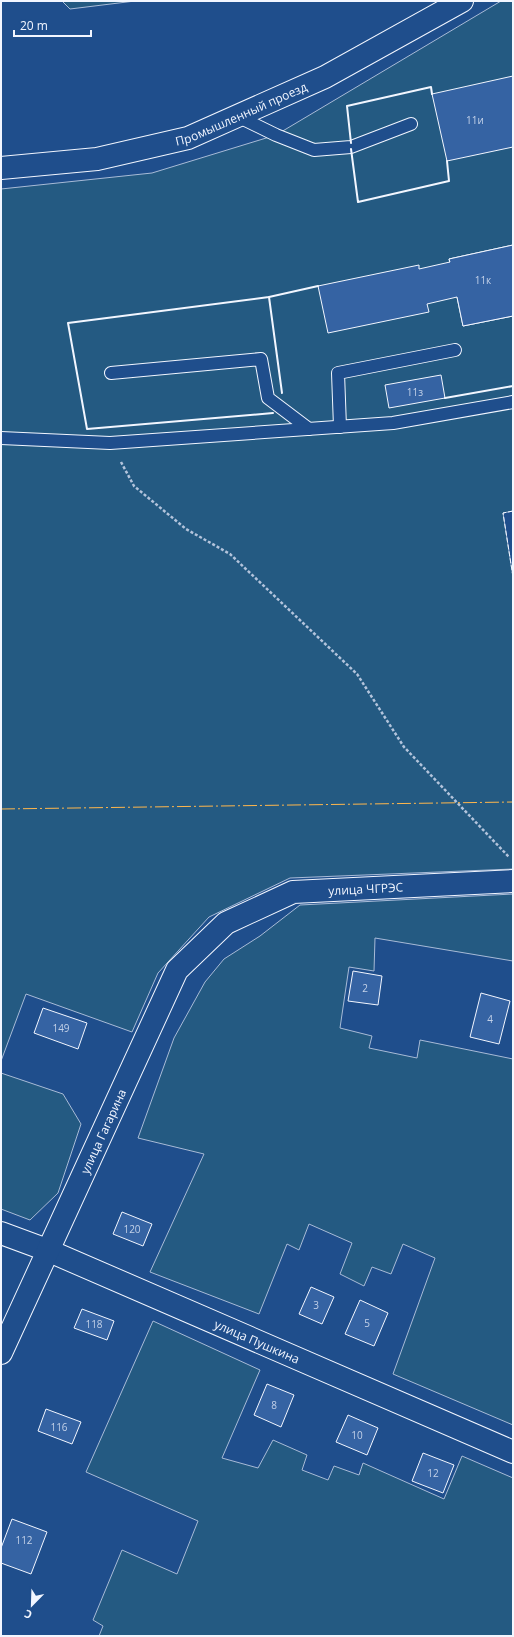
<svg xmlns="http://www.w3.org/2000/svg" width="514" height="1637" font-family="'Open Sans',sans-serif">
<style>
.green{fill:#245a82;stroke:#a8bbd7}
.building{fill:#3563a3;stroke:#f2f6ff}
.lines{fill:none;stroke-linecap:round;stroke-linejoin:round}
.lane-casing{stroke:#f2f6ff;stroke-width:14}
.street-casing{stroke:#f2f6ff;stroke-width:24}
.secondary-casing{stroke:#f2f6ff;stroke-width:24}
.path{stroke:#b3c4dc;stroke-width:2.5;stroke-dasharray:3 2;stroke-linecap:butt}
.lane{stroke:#1f4e8c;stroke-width:12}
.street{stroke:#1f4e8c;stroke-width:22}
.secondary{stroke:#1f4e8c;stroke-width:22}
.fence{stroke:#f2f6ff;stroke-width:1;stroke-dasharray:5 2;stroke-linecap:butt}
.wall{stroke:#f2f6ff;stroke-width:2}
.power{stroke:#ffb74d;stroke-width:1;stroke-dasharray:14 3 2 3;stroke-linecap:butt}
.labels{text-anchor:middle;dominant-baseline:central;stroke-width:3;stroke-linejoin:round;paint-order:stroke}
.number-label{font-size:10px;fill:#c3d1e8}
.street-label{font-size:12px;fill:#f2f6ff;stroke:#1f4e8c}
</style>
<rect width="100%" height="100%" fill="#1f4e8c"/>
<g class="green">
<polygon points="62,1 135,1 70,9"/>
<polygon points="501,1 513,1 513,511 503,513 513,577 513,869 290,878 209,917 158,973 132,1032 26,994 1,1061 1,189 152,173 276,135"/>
<polygon points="513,894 513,961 375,938 374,971 349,967 340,1028 372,1036 369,1048 417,1058 420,1040 513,1059 513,1425 393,1374 435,1258 403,1244 391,1274 372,1267 364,1286 340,1274 352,1243 309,1224 299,1250 287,1244 259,1314 150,1272 204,1154 138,1138 174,1038 205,982 224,959 260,936 300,905"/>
<polygon points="1,1073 63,1094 81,1124 58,1193 30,1220 1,1209"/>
<polygon points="153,1321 260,1370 222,1458 258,1468 273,1440 307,1455 302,1470 328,1480 334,1466 359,1475 363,1463 444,1499 462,1456 513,1478 513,1636 99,1636 103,1626 93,1620 122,1550 177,1574 198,1521 86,1472"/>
</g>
<g class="building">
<polygon points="513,76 513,147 447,161 432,94"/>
<polygon points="513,245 513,316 463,326 449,259"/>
<polygon points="513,245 513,316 463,326 457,297 427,304 429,312 328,333 318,286 419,265 419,269 450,262 449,259"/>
<polygon points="441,375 445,398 389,408 385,385"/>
<polygon points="353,971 382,976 378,1005 348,1001"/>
<polygon points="481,993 510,1001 499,1044 470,1037"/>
<polygon points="43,1008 87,1023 78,1049 34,1033"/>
<polygon points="122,1212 152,1224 143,1246 113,1234"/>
<polygon points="311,1287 334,1297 322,1324 299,1314"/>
<polygon points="360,1300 388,1313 374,1346 345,1334"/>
<polygon points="82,1309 114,1321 107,1340 74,1328"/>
<polygon points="267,1384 294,1395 281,1427 254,1415"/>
<polygon points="46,1409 81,1422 72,1444 38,1431"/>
<polygon points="348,1415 378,1428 367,1455 336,1442"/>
<polygon points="423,1453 454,1465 443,1493 412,1481"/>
<polygon points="12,1519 47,1532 31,1574 1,1563 1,1548"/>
</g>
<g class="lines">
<defs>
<g id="lane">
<polyline points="237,116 276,135 314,150 351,147 411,124"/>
<polyline points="111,373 261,359 268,398 309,429"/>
<polyline points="340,427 338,373 455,350"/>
<polyline points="1,438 110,443 393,423 513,402"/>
</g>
<g id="street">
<path id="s1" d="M1,1233L47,1250L513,1452"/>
<path id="s2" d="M1,1353L177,970L226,923L293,892L513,881"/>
</g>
<g id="secondary">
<path id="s3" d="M1,168L97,159L188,138L325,77L462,1"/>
</g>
</defs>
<use href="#lane" class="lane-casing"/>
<use href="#street" class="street-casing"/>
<use href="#secondary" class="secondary-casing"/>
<polyline class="path" points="121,462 134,486 186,529 230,554 357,674 404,747 509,857"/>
<use href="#lane" class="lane"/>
<use href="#street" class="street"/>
<use href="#secondary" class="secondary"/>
<polyline class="fence" points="513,511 503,513 513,577"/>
<g class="wall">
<polyline points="351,143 347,106 431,87 432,94"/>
<polyline points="351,149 358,202 449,181 447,161"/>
<polyline points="269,297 282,393"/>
<polyline points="445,398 513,386"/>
<polyline points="273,413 87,429 68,323 269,297 318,286"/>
</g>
<polyline class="power" points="1,809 513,802"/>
</g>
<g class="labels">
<g class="number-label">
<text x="475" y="120">11и</text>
<text x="483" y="280">11к</text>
<text x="415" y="392">11з</text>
<text x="365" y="988">2</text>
<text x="490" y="1019">4</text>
<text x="61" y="1028">149</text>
<text x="132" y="1229">120</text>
<text x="316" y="1305">3</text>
<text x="367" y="1323">5</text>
<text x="94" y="1324">118</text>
<text x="274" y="1405">8</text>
<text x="59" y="1427">116</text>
<text x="357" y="1435">10</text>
<text x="433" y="1473">12</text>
<text x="24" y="1540">112</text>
</g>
<g class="street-label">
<text stroke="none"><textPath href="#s3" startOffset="248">Промышленный проезд</textPath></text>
<text stroke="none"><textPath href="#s2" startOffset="636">улица ЧГРЭС</textPath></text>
<text stroke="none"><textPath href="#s2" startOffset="244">улица Гагарина</textPath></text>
<text stroke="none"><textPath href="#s1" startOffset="278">улица Пушкина</textPath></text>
</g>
</g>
<rect width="514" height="1637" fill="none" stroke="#f2f6ff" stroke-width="4"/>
<g transform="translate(32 1605) rotate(203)" stroke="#1f4e8c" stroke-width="3" paint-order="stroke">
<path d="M0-3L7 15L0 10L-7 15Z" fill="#f2f6ff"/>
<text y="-6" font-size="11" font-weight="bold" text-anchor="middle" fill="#f2f6ff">С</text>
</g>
<path d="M14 30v6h77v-6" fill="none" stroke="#f2f6ff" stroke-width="2"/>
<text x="20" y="30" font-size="12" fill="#f2f6ff" stroke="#1f4e8c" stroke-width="3" paint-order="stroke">20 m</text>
</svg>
